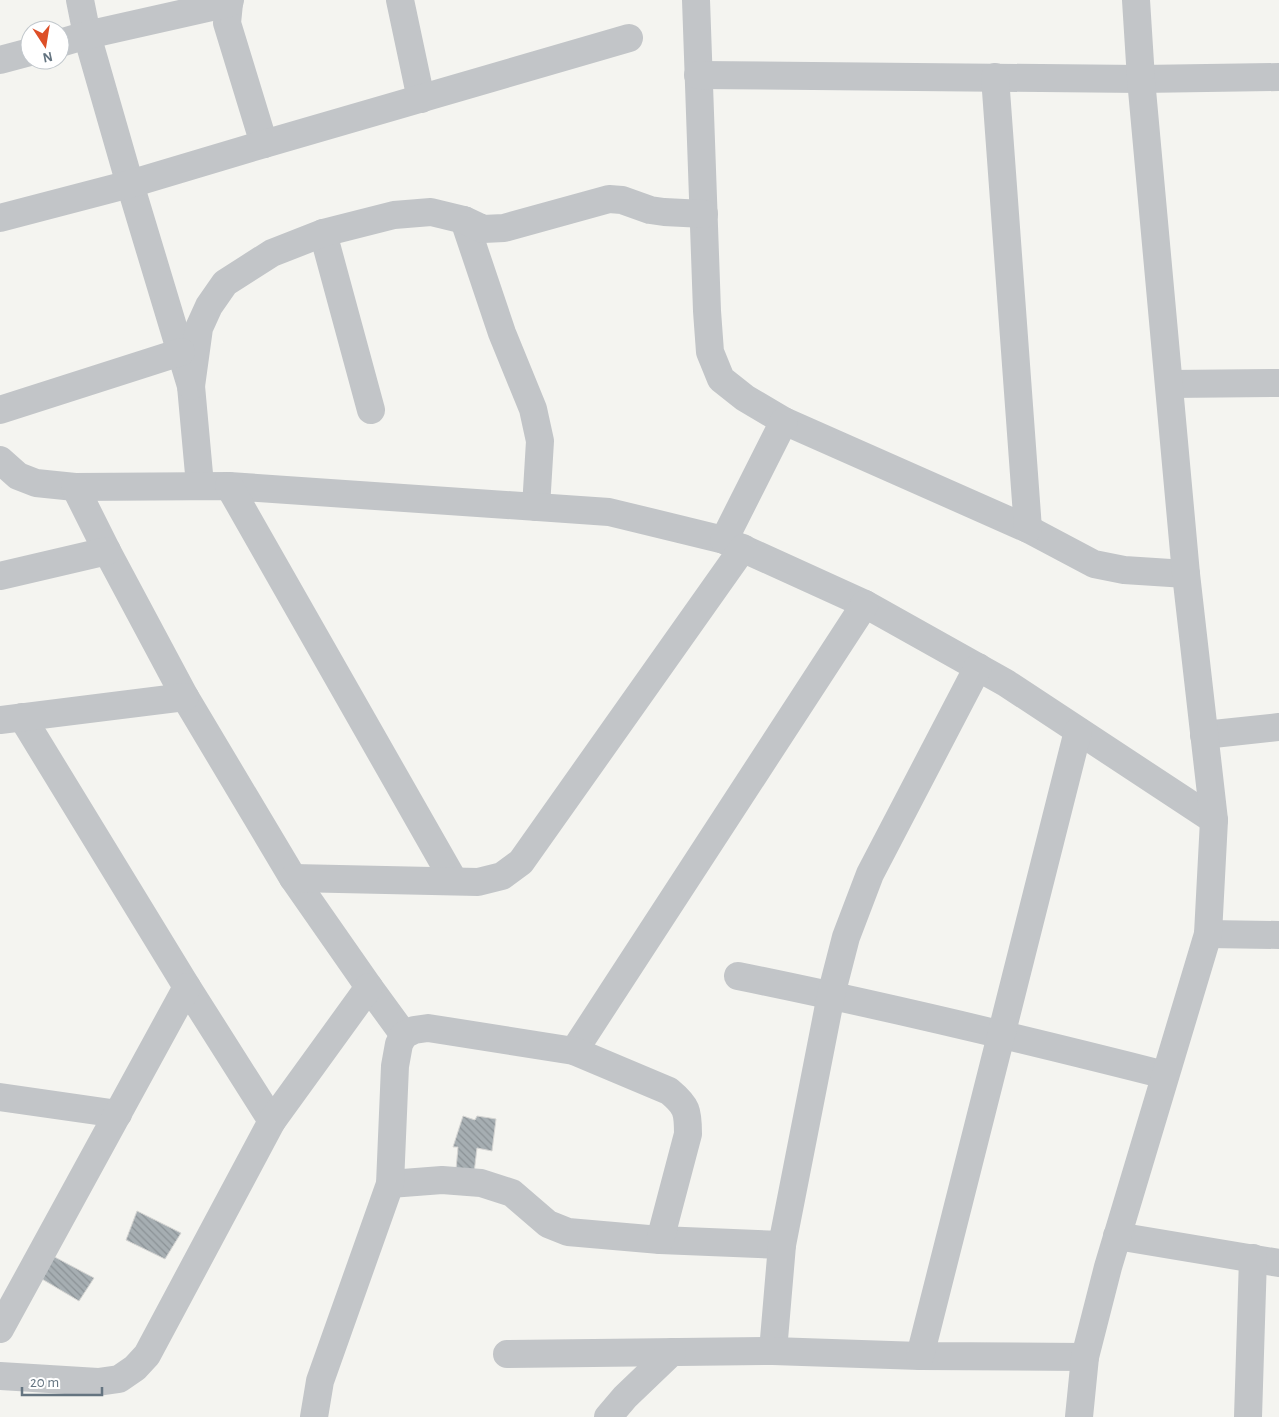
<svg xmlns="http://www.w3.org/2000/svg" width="1279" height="1417" font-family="'Alegreya Sans',sans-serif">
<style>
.building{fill:url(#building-back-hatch);stroke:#d5d5d3}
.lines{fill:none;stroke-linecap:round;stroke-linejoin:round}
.minor{stroke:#c2c5c8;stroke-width:28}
</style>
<defs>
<pattern id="building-back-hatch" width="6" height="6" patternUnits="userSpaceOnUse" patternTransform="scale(1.25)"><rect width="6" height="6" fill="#a6aeb2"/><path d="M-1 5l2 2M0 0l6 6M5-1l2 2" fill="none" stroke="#8b9296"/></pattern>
</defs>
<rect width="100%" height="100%" fill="#f4f4f0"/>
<g class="building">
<polygon points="463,1116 475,1120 477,1116 496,1119 492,1151 477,1148 474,1173 456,1170 458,1147 453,1147"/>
<polygon points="137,1211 181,1233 165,1259 126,1240"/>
<polygon points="49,1254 94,1278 79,1301 37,1276"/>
</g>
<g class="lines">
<g class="minor">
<polyline points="80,0 87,35 127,174 191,386 200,485"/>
<polyline points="230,0 229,3 227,23 264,144"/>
<polyline points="400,0 421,99"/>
<polyline points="696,0 707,311 710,352 721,379 745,398 784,421 1028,529 1094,564 1124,570 1186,574"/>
<polyline points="60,43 87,35 229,3"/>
<polyline points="0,60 30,52"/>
<polyline points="698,75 1141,79 1279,77"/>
<polyline points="995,77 1028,529"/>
<polyline points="0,218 130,184 264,144 629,38"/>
<polyline points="464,220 502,333 533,409 540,441 536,507"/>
<polyline points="323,233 371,410"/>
<polyline points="1170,384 1279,383"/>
<polyline points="191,386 199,328 209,306 225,283 272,253 323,233 394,215 431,212 464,220 483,229 504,228 609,199 622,200 650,210 664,212 704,214"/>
<polyline points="0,410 181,352"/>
<polyline points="0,460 18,476 36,483 75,487 229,486 609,512 724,540 865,604 1006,683 1214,820"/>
<polyline points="229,486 454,881"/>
<polyline points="75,487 107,551 185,697 293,878 369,987 404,1035"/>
<polyline points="724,540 784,421"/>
<polyline points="0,576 107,551"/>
<polyline points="22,717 187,987 272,1121"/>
<polyline points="0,720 185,697"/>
<polyline points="1204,735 1279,727"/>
<polyline points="293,878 478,882 502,876 521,862 743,548"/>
<polyline points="1208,934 1279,935"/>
<path d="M738,976C881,1005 1023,1039 1165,1075"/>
<polyline points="574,1051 865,604"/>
<polyline points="0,1097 118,1114"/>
<polyline points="390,1184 442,1180 481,1183 512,1193 548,1224 568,1232 660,1240 782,1245"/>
<polyline points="1117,1236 1279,1263"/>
<polyline points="0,1329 187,987"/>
<polyline points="773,1351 782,1245 831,995 846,937 870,874 978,667"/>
<polyline points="507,1354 773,1351 920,1356 1085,1357"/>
<polyline points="920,1356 1078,731"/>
<polyline points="0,1376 98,1382 119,1379 135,1368 147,1355 272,1121 369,987"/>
<path d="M314,1417L320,1381L390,1184L395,1066L399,1044L404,1035L414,1030L428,1028L574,1051L669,1091C687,1106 688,1111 688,1134L660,1240"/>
<polyline points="608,1417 625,1397 672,1352"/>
<polyline points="1079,1417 1085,1357 1108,1267 1208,934 1214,820 1186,574 1141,79 1136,0"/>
<polyline points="1248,1417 1253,1258"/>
</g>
</g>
<g transform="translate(45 45) rotate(168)"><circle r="24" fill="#ffffff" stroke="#c1c7cc"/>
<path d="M0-4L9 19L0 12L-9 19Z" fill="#dd4f27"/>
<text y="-8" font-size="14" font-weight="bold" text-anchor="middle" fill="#647480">N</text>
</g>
<path d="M22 1387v8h80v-8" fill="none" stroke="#647480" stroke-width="2.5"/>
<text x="30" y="1387" font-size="15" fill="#647480" stroke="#ffffff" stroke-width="4" paint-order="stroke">20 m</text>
</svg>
